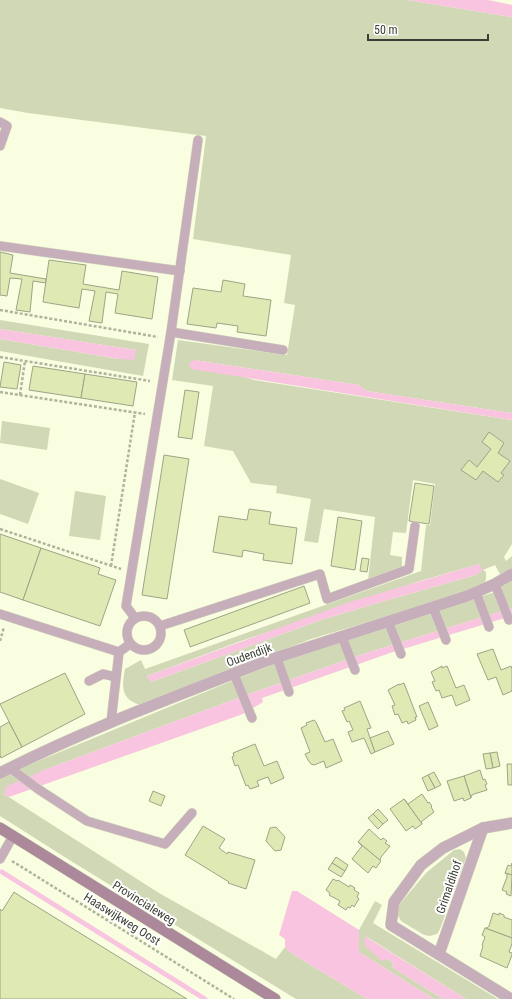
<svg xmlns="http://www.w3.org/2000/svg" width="512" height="999" font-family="'Roboto Condensed',sans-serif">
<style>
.green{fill:#d1d8b5;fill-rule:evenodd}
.water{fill:#f9c4e0}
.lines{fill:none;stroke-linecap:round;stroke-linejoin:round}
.stream{stroke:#f9c4e0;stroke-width:5}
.building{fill:#dee9b4;stroke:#9ea487}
.service-casing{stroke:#d6dbc0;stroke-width:10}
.minor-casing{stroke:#d6dbc0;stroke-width:12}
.secondary-casing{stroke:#d6dbc0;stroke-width:12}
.path{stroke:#b0b49d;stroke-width:2.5;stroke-dasharray:3 2;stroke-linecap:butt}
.service{stroke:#c6aeba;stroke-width:9}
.minor{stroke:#c6aeba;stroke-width:11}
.secondary{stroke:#ab899b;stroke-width:11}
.labels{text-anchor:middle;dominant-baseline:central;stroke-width:4;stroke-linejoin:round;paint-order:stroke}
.street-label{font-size:12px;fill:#3b3e32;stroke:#fff}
</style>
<rect width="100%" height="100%" fill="#f8fedf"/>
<g class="green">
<path d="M0,0H407L512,17V413L367,391L359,385L194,360L254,380L512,420V544L504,557L506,561L512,556V569L501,576L495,565L483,570L486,572V579L483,586L455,596L311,639L141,705C120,700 122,685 125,669L141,660L145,669L421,571L426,525H430L435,484L413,480L406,533L393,532L390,555L402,557V567L368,580L375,517L324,509L318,543L304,541L311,499L276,493L277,486L251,483L233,451L204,446L213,386L172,380L178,340L287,355L295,305L284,303L291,255L193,239L206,136L28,113L0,108ZM479,564L482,570L476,575L388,600L321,620L151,682L147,676L241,641L420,581Z"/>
<polygon points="0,320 149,344 143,376 0,351 0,339 119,359 136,350 0,329"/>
<polygon points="2,421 50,428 47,450 0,443"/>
<polygon points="0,479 39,493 28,524 0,514"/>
<polygon points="75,491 106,496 100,540 69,536"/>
<polygon points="512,580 512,608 360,655 249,694 44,770 4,794 159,893 276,959 285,947 294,955 367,999 296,999 71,861 0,816 0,778 9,773 278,662 495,592"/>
<polygon points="460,849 464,852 466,858 440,929 437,934 430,936 424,935 401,921 397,914 399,905 426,873 454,850"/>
<polygon points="375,901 382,905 373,923 498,999 466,999 367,937 387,959 394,963 392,967 443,999 434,999 359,952 359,930"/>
</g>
<g class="water">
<polygon points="407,0 488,0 512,5 512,17"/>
<polygon points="0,329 136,350 134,360 119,359 0,339"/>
<polygon points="194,360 359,385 367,391 512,413 512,420 191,369 189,363"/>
<polygon points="479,564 483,570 476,575 388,600 321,620 151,682 147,676 350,602"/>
<polygon points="512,608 512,616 393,652 262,698 263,702 243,714 9,797 4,794 7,786 44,770 249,694 360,655"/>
<polygon points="292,891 297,891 359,930 359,952 434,999 367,999 294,955 285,948 285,939 279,935"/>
<polygon points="366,937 466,999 443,999 392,967 394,963 387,959 382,961 365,946 364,938"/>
</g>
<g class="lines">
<polyline class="stream" points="2,872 205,999"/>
</g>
<g class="building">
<polygon points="0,252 13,255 10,273 46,279 46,283 33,281 30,312 16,310 22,279 10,278 7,296 0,295"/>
<polygon points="49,260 86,265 83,284 119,290 122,271 158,277 152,319 115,313 118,294 106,292 102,323 89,321 95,291 82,289 79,308 43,302"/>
<polygon points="223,280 245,284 243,296 271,300 266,336 237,332 238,326 217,323 216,328 187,324 193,288 221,292"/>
<polygon points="4,362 21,365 17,389 0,387"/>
<polygon points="33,366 85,374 81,398 29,390"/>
<polygon points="85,374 137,382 133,406 81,398"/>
<polygon points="185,390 199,392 192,439 178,437"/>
<polygon points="489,432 504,443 498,453 510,461 501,473 504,475 498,482 483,471 476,480 461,470 469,460 477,467 491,449 482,442"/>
<polygon points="164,455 189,459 167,599 142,595"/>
<polygon points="415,483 434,486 429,524 409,521"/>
<polygon points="249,509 271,512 269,524 297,528 292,564 263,560 264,554 243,550 242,557 213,552 219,516 247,520"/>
<polygon points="338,517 362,521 355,570 331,566"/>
<polygon points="0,534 41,548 23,600 0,592"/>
<polygon points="41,548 100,568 98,574 116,580 100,626 23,600"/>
<polygon points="362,558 369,559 367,572 360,571"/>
<polygon points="304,586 310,603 190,647 190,646 184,630"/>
<polygon points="493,649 501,670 511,666 512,669 512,691 503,695 496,677 488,680 477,654"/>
<polygon points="442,666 442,668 447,666 456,688 464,685 470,700 456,706 452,695 442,698 439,690 436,691 432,682 435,681 431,672"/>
<polygon points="65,673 85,714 22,747 0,704"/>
<polygon points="404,683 417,717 415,717 416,720 408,724 407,721 402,723 398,714 395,715 392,706 395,705 388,690 399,684 399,685"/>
<polygon points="360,701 371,728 367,729 375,752 371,754 364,738 352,742 348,732 353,730 349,721 347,722 342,711 345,710 344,708"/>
<polygon points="428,702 438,726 429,730 419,706"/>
<polygon points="314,720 316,722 325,742 333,739 342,761 326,768 324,761 314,765 311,764 308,760 305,754 310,752 301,728 307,725 306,723"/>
<polygon points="9,722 22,747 1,758 0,755 0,727"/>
<polygon points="388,731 394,744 375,752 370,738"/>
<polygon points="255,744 264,766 277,761 284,778 271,784 268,777 257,781 259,786 250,789 248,785 246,786 238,765 235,766 232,757 234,756 233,753"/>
<polygon points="497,752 500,766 493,768 490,753"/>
<polygon points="490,753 493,768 486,769 483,754"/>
<polygon points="507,764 512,764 512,785 508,785"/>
<polygon points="480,770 483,780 485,779 487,784 485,785 487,790 474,794 471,796 471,798 464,776"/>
<polygon points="434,772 441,785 435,788 428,775"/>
<polygon points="428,775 435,788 428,791 422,778"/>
<polygon points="464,776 471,798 464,801 463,798 454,801 447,781"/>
<polygon points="153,791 165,796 161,806 149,801"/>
<polygon points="422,794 428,803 429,802 432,806 431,807 434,812 421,822 422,824 404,799 408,804"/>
<polygon points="404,799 422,824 415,829 413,826 406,831 390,809"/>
<polygon points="378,809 388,820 383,824 373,814"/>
<polygon points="373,814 383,824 378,829 368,818"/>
<polygon points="203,826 225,839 219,848 227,854 228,852 255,860 246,889 228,883 229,882 185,855"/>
<polygon points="276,827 285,837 281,850 275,851 266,841 270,828"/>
<polygon points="369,829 381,840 383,838 387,841 385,843 390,846 381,857 380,860 381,861 358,842"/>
<polygon points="358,842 381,861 376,868 373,866 368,873 352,859 362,846"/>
<polygon points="336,857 348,865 345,871 332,863"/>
<polygon points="332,863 345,871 341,877 328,869"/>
<polygon points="512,863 512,875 505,873 508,865 511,866"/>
<polygon points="505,873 512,875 511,896 506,894 507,892 502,890 507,877 507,874"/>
<polygon points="333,879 337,881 338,880 349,887 350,885 355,888 354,890 359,893 357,897 359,899 354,907 352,905 350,908 348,907 346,910 338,905 340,901 329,895 330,893 326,890"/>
<polygon points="14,892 23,898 187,999 0,999 0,909 2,911"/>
<polygon points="493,913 499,915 499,913 504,915 504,917 512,920 512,938 485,928 487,928 489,926"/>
<polygon points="485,928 512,938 512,944 509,952 512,953 512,955 507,968 480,956 483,946 482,945 485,937 482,935"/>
</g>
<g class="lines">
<defs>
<g id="service">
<polyline points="0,122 7,126 0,146"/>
<polyline points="0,246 180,271"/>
<polyline points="171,332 283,350"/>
<polyline points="495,584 509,620"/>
<polyline points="476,592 489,627"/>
<polyline points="433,607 446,640"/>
<polyline points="0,614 119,652"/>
<circle cx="144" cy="633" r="17"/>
<polyline points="135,618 126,606 171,332 198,140"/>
<polyline points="388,621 401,654"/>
<polyline points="160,626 320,574 327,599 409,569 415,526"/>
<polyline points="342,637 355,670"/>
<polyline points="277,658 289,692"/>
<polyline points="234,674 252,718"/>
<polyline points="89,681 103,674 116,677"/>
<polyline points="111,722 119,652 130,644"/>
<polyline points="10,768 38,789 87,821 165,844 192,813"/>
<polyline points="0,859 13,836"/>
</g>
<g id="minor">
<path d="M0,773C86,729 177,696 266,661L467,596L495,584L512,574"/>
<polyline points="439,954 483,828"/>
<polyline points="511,999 391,925 394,902 421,865 443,848 483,828 512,823"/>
</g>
<polyline id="secondary" points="0,828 275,999"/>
</defs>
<use href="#service" class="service-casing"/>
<use href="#minor" class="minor-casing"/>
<use href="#secondary" class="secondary-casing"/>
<g class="path">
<polyline points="0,310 158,337"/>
<polyline points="0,357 150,381"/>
<polyline points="0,392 145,414"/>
<polyline points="20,395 25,361"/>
<polyline points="0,529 121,569"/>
<polyline points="111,566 135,412"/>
<polyline points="0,641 4,627"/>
<polyline points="12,861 234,999"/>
</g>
<use href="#service" class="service"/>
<use href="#minor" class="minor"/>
<use href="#secondary" class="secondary"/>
</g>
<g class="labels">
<g class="street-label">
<text transform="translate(249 655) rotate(-20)">Oudendijk</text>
<text transform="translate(449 887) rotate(-71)">Grimaldihof</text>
<text transform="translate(144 903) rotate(32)">Provincialeweg</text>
<text transform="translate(122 919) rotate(32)">Haaswijkweg Oost</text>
</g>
</g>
<path d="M368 34v6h120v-6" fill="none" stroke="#3b3e32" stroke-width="2"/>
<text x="374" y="34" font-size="12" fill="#3b3e32" stroke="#ffffff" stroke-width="3" paint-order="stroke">50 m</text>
</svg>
